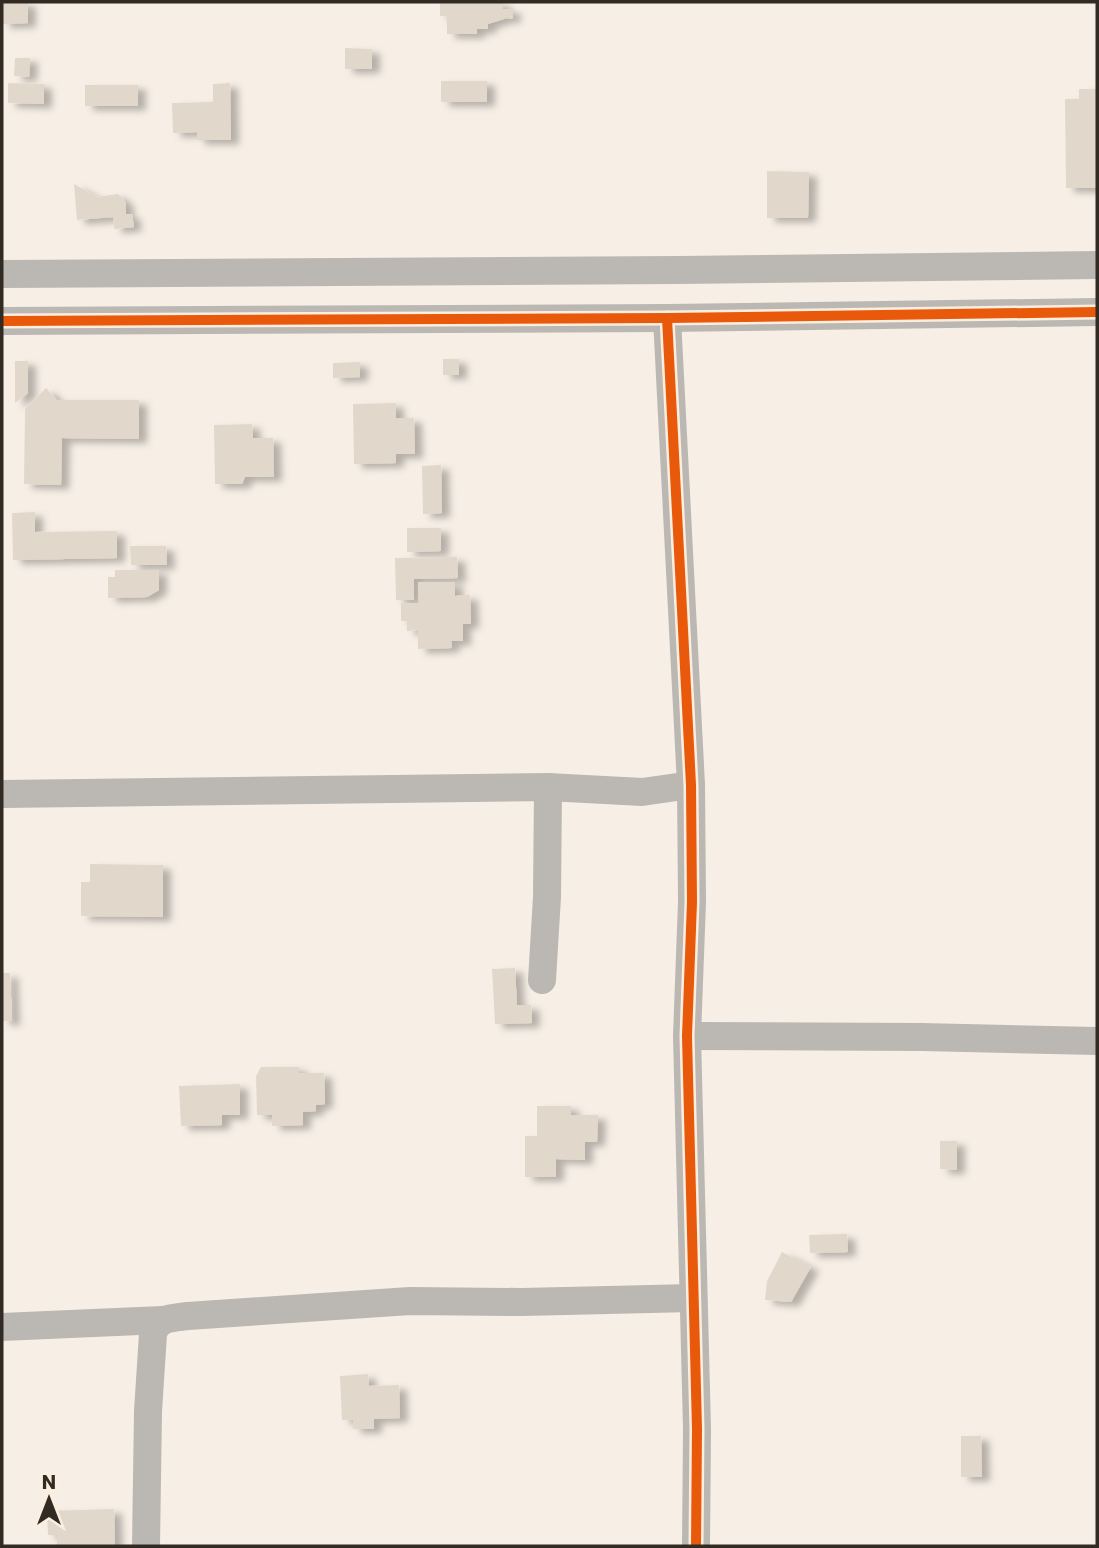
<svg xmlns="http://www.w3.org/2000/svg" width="1099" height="1548" font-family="Poppins,sans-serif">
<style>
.building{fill:#e2d7cb;filter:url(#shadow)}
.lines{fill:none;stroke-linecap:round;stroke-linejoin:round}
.minor{stroke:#bbb7b3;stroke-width:28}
.cycleway-casing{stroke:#fdefe0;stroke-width:15}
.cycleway{stroke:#e8590c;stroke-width:10}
</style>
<defs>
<filter id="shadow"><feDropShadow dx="8" dy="4.5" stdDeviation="3.5" flood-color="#0004"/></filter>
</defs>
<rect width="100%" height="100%" fill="#f7efe6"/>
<g class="building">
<polygon points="2,2 28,2 28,23 2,24"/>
<polygon points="440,2 503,2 503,9 513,9 513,19 507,18 488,24 488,29 477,29 477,34 447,34 447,16 440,16"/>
<polygon points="345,48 372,49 372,69 345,69"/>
<polygon points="15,58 30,58 29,77 14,76"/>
<rect x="441" y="81" width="46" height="21"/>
<polygon points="8,83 44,84 44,104 8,103"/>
<polygon points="230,83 231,140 197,140 197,132 173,133 172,103 213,102 213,84"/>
<rect x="85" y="85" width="53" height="21"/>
<polygon points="1079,89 1097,89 1097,188 1066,188 1065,99 1079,99"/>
<polygon points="767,171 809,172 808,218 767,218"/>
<polygon points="74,184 97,197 118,194 126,203 126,214 132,214 134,227 114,229 113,217 77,220"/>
<rect x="443" y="359" width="16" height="16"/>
<polygon points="15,361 28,361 28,393 15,403"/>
<polygon points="360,362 360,377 333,378 333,363"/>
<polygon points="46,388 57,400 139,400 139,439 62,438 61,485 24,484 25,409"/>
<polygon points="396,403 396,418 414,418 415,454 396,454 396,463 354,464 353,404"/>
<polygon points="252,424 253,438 273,438 274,477 245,477 242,484 215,484 214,425"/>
<polygon points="441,465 442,513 423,514 422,466"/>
<polygon points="35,512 35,532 117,531 117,558 13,560 12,513"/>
<polygon points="407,528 441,528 441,551 407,552"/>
<polygon points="130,546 166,546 167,565 131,565"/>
<polygon points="457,557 458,578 414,579 414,600 396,600 395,558"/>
<polygon points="115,570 159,570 159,590 147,597 108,598 108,577 115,577"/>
<polygon points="418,582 455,582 455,596 470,595 471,624 463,624 463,641 451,641 452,648 418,649 418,630 407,631 407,621 401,621 401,603 419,603"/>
<polygon points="90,864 163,865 163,917 81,916 81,882 90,882"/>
<polygon points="515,968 517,1005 531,1005 532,1023 495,1024 492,969"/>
<polygon points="2,973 10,973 12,1021 2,1021"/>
<polygon points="261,1067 299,1067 299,1073 324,1073 325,1104 316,1105 316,1111 303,1112 303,1125 272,1126 272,1115 257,1115 256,1076"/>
<polygon points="240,1084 240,1115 222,1115 222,1125 181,1126 179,1086"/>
<polygon points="537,1106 571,1106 571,1115 598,1115 597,1142 585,1142 585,1160 556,1159 556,1177 525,1177 525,1136 537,1136"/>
<polygon points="940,1141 957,1141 957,1170 940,1169"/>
<polygon points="847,1234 848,1252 810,1253 809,1235"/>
<polygon points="782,1252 811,1267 791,1302 765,1300 767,1281"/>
<polygon points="368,1374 369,1386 399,1385 400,1418 374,1419 374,1429 353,1429 353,1420 342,1420 340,1376"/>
<polygon points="961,1436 981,1436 982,1477 961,1477"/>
<polygon points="114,1509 115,1546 57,1546 57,1535 48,1535 47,1511"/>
</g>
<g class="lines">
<g class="minor">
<polyline points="2,274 679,270 1097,265"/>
<polyline points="667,318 691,785 692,902 687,1036 697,1429 696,1546"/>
<polyline points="2,321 667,318 1097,312"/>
<polyline points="2,794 548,787 642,792 691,785"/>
<polyline points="542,980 547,897 548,787"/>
<polyline points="687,1036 922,1037 1097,1041"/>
<polyline points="2,1327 162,1320"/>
<path d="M146,1546L148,1411L153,1334C157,1317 173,1318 188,1316L410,1301L522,1302L693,1298"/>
</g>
<defs>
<g id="cycleway">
<polyline points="667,318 691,785 692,902 687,1036 697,1429 696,1546"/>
<polyline points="2,321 667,318 1097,312"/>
</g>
</defs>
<use href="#cycleway" class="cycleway-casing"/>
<use href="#cycleway" class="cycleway"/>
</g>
<rect width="1099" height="1548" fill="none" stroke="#312b24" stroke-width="7"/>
<g transform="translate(49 1499)" stroke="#fdefe0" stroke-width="5" paint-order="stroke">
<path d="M0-5L12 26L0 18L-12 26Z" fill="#312b24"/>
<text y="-10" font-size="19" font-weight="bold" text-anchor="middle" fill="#312b24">N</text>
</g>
</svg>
